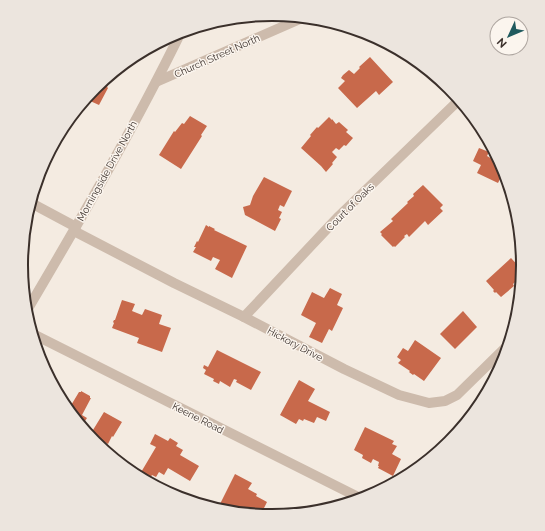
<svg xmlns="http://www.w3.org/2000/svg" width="545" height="531" font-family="Raleway,sans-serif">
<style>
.building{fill:#c8694b}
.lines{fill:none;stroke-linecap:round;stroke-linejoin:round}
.street{stroke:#cdbbac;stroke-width:10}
.labels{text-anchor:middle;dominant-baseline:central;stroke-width:3;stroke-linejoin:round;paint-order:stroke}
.street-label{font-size:10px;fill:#3b302b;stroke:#fbf5ee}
.rim{fill:none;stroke:#3b302b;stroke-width:2}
</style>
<rect width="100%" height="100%" fill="#f4ebe1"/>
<g class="building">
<polygon points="370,57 393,82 379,95 376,91 357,108 338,88 345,81 341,78 343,75 349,70 354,74 360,68 359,67"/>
<polygon points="113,75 107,87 108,88 99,105 88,100 88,101 86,100 95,88"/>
<polygon points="190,116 207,126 201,135 202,136 181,169 159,155 174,131 175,132 182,123 184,124"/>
<polygon points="329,117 332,120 332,119 336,124 339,122 348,130 346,132 353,138 346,146 344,145 339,150 336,148 332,152 337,157 332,163 333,164 326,172 321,166 301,148 311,136 310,135 317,127 318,128"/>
<polygon points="479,148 489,152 487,156 501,164 505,169 498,183 477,173 481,165 473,161"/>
<polygon points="264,177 292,191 284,207 280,205 278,210 282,212 279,218 281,219 275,231 245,215 243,207 250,205 253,196"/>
<polygon points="423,185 443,205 440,208 443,211 428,225 425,221 409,237 407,234 404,236 405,237 395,247 394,246 393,247 381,235 382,234 380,232 393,221 391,219 408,203 407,202 414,196 413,194"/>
<polygon points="206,225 209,227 209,226 215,229 214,230 247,246 232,278 215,269 220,260 213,257 211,261 193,252 196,247 194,247 197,241 198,242"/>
<polygon points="511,258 523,271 522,276 513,284 514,286 501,297 496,292 495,293 493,291 494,290 486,281"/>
<polygon points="330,288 342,294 337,305 343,308 332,331 329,329 322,343 309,337 316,323 301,315 312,292 324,298"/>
<polygon points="122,300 135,304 132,311 142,315 145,309 162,315 159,324 171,328 162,352 137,343 139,338 112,328 114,323 113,322 114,320 115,320"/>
<polygon points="463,311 477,327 455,349 440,334"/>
<polygon points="415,340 441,358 424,381 414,374 413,375 409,372 410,371 398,363 401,360 397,357 403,348 408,351"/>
<polygon points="217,350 261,372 251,390 236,382 237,380 234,379 230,387 220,381 219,384 213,381 214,379 204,374 206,370 203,368 204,365 208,367"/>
<polygon points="299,380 315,389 308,401 330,412 326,421 317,417 314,423 304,419 303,421 299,419 296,424 280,415"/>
<polygon points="81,391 90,396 90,398 91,398 82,415 87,418 83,424 93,430 104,412 122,422 113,437 112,436 108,444 99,439 97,442 92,440 70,407 79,392 81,392"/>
<polygon points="365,427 394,441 392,444 397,446 392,454 401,459 393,476 378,468 379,466 378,466 379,462 373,459 371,463 362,458 363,455 354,450"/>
<polygon points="155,434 168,441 170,438 178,443 176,446 183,450 180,455 199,466 190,481 168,468 164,475 159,472 156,477 152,475 149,480 140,474 156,447 150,444"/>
<polygon points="235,474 252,483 248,489 257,494 256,496 267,502 264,508 266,509 262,515 219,506"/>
</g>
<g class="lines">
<g class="street">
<polyline points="156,82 300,19"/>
<polyline points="33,204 76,227"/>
<polyline points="74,231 174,283 244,317 344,369 399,395 429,403 445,401 457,395 508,345"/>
<path d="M29,307C82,217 135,126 181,32"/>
<polyline points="244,317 339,216 459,100"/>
<polyline points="35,335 362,499"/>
</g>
</g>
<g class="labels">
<g class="street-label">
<text transform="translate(217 56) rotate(-24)">Church Street North</text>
<text transform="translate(107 171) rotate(-61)">Morningside Drive North</text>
<text transform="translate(350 207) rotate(-45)">Court of Oaks</text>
<text transform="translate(295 344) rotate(28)">Hickory Drive</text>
<text transform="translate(198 418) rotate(27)">Keene Road</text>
</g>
</g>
<path d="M0 0H545V531H0ZM28 265a244 244 0 1 1 488 0a244 244 0 1 1-488 0Z" fill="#ece5de" fill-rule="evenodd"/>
<path class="rim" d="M28 265a244 244 0 1 1 488 0a244 244 0 1 1-488 0Z"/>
<g transform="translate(509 36) rotate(226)"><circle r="19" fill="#fbf5ee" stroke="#aea6a0"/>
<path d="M0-3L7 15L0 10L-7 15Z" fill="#1f5a5e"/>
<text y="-6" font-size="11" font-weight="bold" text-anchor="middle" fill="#3b302b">N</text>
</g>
</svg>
